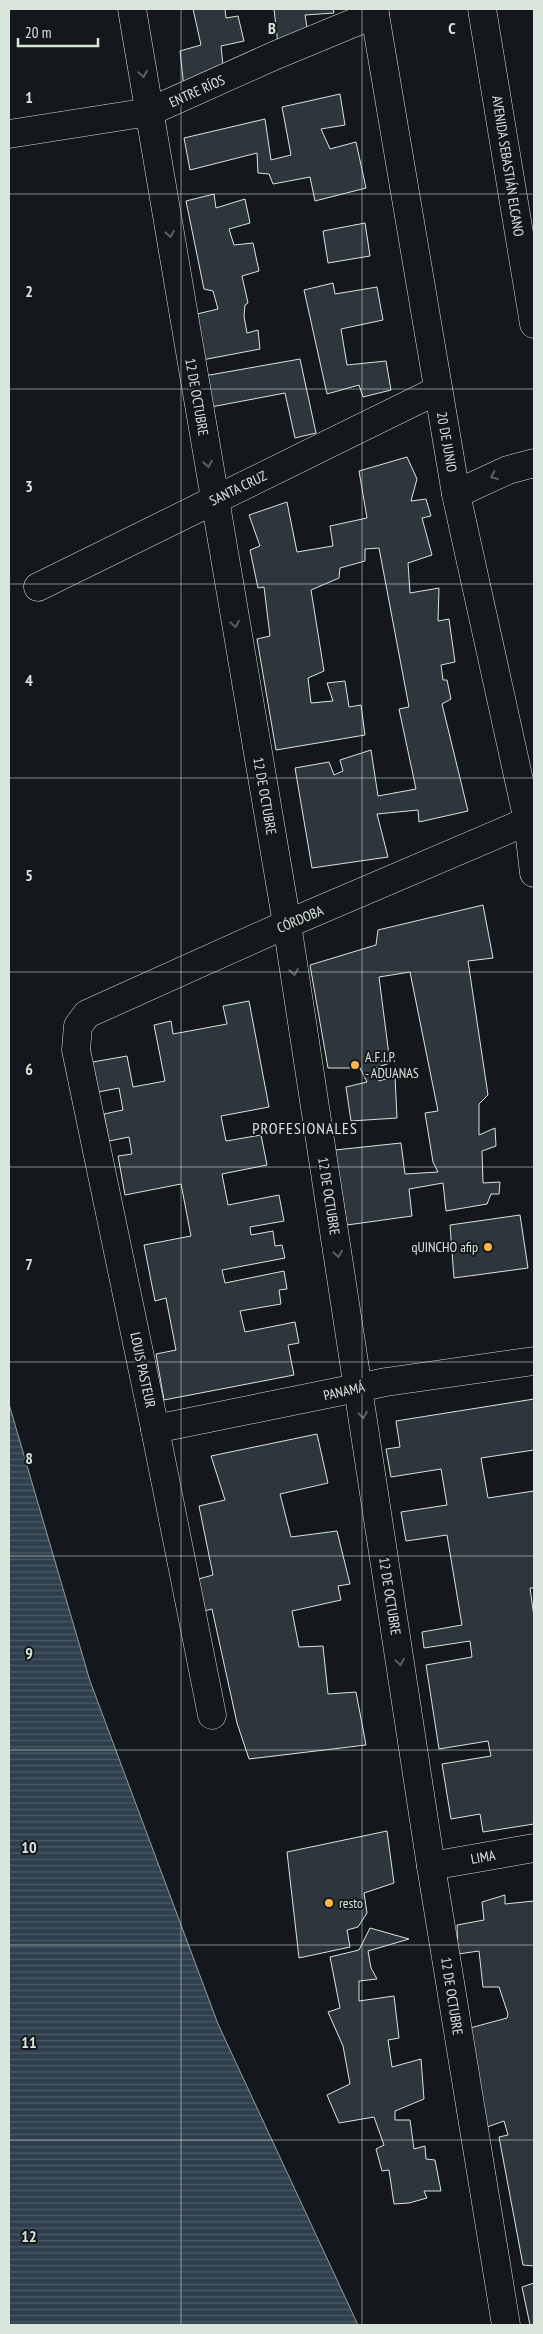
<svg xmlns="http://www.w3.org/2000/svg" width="543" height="2334" font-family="'PT Sans Narrow',sans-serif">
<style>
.water{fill:url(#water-rules);stroke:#939e99}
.building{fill:#2c363c;stroke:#d8e6dc}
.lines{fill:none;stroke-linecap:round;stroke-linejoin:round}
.minor-casing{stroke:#d8e6dc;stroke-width:29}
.major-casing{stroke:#d8e6dc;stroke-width:29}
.minor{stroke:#14181c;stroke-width:28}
.major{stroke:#14181c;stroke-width:28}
.oneway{stroke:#59605f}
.grid{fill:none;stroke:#d8e6dc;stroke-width:1;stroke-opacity:0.55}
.poi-dot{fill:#ffb74d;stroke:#14181c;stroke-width:2}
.labels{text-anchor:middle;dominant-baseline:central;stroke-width:4;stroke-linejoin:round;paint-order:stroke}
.street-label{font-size:14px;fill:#d8e6dc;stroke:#14181c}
.poi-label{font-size:14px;fill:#d8e6dc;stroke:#14181c;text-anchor:start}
.quarter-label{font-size:16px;letter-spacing:1px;fill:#d8e6dc;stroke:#14181c}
.grid-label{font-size:16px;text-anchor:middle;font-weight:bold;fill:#d8e6dc;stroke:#14181c;stroke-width:4;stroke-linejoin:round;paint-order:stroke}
</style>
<defs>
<pattern id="water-rules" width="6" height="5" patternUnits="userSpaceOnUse" patternTransform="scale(1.25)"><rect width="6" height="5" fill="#2f3f4d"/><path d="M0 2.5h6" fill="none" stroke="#4c5b66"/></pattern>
</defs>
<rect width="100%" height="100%" fill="#14181c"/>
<polygon class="water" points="9,1404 90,1681 218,2024 358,2325 9,2325"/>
<g class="building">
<polygon points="193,9 225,9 226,18 238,16 244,41 221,46 224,76 184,88 180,51 201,45"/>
<polygon points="274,9 333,9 334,13 305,15 309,39 278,45"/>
<polygon points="340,94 345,125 321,129 330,149 356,142 366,188 315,201 310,177 273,184 269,174 258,173 257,153 190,170 184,138 265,119 271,160 291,155 282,107"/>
<polygon points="214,194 216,208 245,199 250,223 229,229 234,245 253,243 259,271 242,276 248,303 245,305 244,316 247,333 258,330 260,349 202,360 197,314 218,309 213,291 204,289 186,201"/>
<polygon points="365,223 370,256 328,263 323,231"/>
<polygon points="333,283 335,294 377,287 383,320 341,329 347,365 386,361 391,390 363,397 359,385 327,394 304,290"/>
<polygon points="300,359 316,433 295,438 285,393 211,407 204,376"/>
<polygon points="407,457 417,479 411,501 426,499 431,516 422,518 432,555 408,563 410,593 439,588 438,621 449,619 455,662 441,665 443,680 447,680 451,699 442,704 468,811 419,822 418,810 377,814 388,857 312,868 295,768 329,762 334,775 343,771 340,760 371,750 378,796 416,789 399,709 409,707 379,548 365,549 365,561 340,568 339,578 311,590 324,671 308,678 311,703 333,701 327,683 345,681 349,707 361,705 365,735 276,750 257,639 270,636 264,587 258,588 250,550 260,546 249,515 287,502 297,552 333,546 330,526 367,518 359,471"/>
<polygon points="483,905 493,958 468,961 488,1095 479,1104 479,1135 495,1128 496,1146 482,1151 483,1183 500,1182 499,1194 491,1194 487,1204 446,1211 443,1183 409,1189 412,1216 347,1225 335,1150 401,1143 405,1174 438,1172 433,1162 425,1113 438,1111 410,972 379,977 390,1063 375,1068 379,1081 395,1076 397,1118 351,1121 346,1087 367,1082 360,1068 328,1068 310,965 376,945 378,930"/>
<polygon points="249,1001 269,1107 221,1116 226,1141 261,1135 267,1165 222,1174 228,1205 279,1195 284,1221 250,1227 251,1235 273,1231 275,1246 282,1245 285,1258 222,1270 225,1283 284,1271 287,1289 279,1290 281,1304 240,1311 245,1332 295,1322 299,1343 288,1345 294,1375 164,1400 156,1354 176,1350 166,1298 155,1301 144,1245 191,1236 181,1184 125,1195 118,1156 132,1154 129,1137 109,1141 104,1114 123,1110 119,1088 93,1093 87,1063 127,1056 133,1087 165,1081 154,1025 171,1021 173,1034 227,1024 223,1006"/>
<polygon points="520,1215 528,1268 454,1278 450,1225"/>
<polygon points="534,1399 534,1450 481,1458 488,1498 534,1491 534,1588 530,1588 534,1617 534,1824 483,1832 480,1814 451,1819 442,1764 491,1756 488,1741 439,1749 426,1665 472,1657 470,1641 424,1648 422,1632 462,1625 447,1535 406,1541 401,1512 447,1505 441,1469 391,1477 386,1449 400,1447 396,1421"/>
<polygon points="317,1434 328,1483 280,1494 291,1537 337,1531 350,1584 338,1586 341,1600 292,1611 299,1647 323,1646 328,1694 356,1692 366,1745 249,1759 237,1723 212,1609 200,1612 195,1580 213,1575 199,1506 225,1500 211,1456"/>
<polygon points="387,1831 394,1883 364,1893 367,1913 358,1927 347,1930 350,1947 299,1958 287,1852"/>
<polygon points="505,1895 505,1904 534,1901 534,2266 523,2265 499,2137 508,2135 504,2121 487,2127 470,2028 507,2018 508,2014 499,1987 483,1987 479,1951 458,1954 457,1925 484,1920 482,1902"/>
<polygon points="370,1928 409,1939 368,1951 371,1968 377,1979 359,1981 359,2001 394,1996 399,2038 388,2040 392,2067 421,2059 424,2099 395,2111 395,2120 410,2120 414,2149 425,2146 426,2159 435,2160 441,2191 424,2191 427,2198 409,2203 394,2204 389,2170 382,2171 376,2149 384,2145 374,2117 339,2123 327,2095 350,2084 343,2046 328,2012 340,2008 330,1957 359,1950"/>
<polygon points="534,2283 534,2324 530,2325 522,2287"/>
</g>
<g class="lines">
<defs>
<g id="minor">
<polyline points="132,9 287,924 431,1866 506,2325"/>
<polyline points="374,9 456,494 528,821 534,873"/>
<polyline points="9,134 149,112 276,55 375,14"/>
<polyline points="456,494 508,470 534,463"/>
<polyline points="38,587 438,390"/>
<polyline points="155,1429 386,1382 534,1361"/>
<polyline points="212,1715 155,1429 76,1050 78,1026 87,1014 287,924 528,821"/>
<polyline points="431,1866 534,1848"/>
</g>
<polyline id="major" points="482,9 534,324"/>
</defs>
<use href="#minor" class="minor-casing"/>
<use href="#major" class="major-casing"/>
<use href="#minor" class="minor"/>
<use href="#major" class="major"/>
</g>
<defs><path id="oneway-chevron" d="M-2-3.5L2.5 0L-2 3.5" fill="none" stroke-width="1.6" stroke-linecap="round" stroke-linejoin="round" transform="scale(1.25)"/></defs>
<g class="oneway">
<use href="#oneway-chevron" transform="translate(143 74) rotate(81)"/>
<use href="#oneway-chevron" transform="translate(170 234) rotate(80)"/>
<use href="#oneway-chevron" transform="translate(208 464) rotate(80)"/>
<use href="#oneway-chevron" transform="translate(494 476) rotate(156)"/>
<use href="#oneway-chevron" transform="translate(235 624) rotate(80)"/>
<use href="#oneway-chevron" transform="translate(294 972) rotate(81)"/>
<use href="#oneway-chevron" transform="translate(338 1254) rotate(81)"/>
<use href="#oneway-chevron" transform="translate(363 1415) rotate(81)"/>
<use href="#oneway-chevron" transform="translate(400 1662) rotate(81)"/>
</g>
<path class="grid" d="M181,9V2325M362,9V2325M9,194H534M9,389H534M9,584H534M9,778H534M9,972H534M9,1167H534M9,1362H534M9,1556H534M9,1750H534M9,1945H534M9,2140H534"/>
<g class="poi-dot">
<circle cx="355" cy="1065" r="5"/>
<circle cx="488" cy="1247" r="5"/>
<circle cx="329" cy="1903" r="5"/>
</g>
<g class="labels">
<g class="street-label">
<text transform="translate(197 91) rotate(-24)">ENTRE RÍOS</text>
<text transform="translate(508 166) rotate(81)">AVENIDA SEBASTIÁN ELCANO</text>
<text transform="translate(197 397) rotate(80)">12 DE OCTUBRE</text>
<text transform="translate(447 442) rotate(80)">20 DE JUNIO</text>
<text transform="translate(238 488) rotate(-26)">SANTA CRUZ</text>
<text transform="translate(265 796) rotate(80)">12 DE OCTUBRE</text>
<text transform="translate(300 919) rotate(-23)">CÓRDOBA</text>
<text transform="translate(329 1196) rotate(81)">12 DE OCTUBRE</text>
<text transform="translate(143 1370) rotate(78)">LOUIS PASTEUR</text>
<text transform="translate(344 1391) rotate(-13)">PANAMÁ</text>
<text transform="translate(390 1596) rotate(81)">12 DE OCTUBRE</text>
<text transform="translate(483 1857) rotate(-10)">LIMA</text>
<text transform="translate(452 1996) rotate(81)">12 DE OCTUBRE</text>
</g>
<g class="poi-label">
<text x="365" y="1057">A.F.I.P.<tspan x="365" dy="16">- ADUANAS</tspan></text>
<text x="478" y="1247" text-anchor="end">qUINCHO afip</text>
<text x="339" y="1903">resto</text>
</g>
<g class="quarter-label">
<text x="305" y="1128">PROFESIONALES</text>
</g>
</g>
<g class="grid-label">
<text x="272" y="34">B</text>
<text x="452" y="34">C</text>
<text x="29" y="103">1</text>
<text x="29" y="297">2</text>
<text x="29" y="492">3</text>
<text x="29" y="686">4</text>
<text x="29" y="881">5</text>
<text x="29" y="1075">6</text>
<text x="29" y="1270">7</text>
<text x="29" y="1464">8</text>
<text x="29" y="1659">9</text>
<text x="29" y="1853">10</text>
<text x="29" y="2048">11</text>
<text x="29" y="2242">12</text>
</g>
<rect width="543" height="2334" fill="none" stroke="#d8e6dc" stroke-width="20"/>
<path d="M18 38v8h80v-8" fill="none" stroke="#d8e6dc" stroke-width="2.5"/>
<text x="25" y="38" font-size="15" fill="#d8e6dc" stroke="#14181c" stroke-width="4" paint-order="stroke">20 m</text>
</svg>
